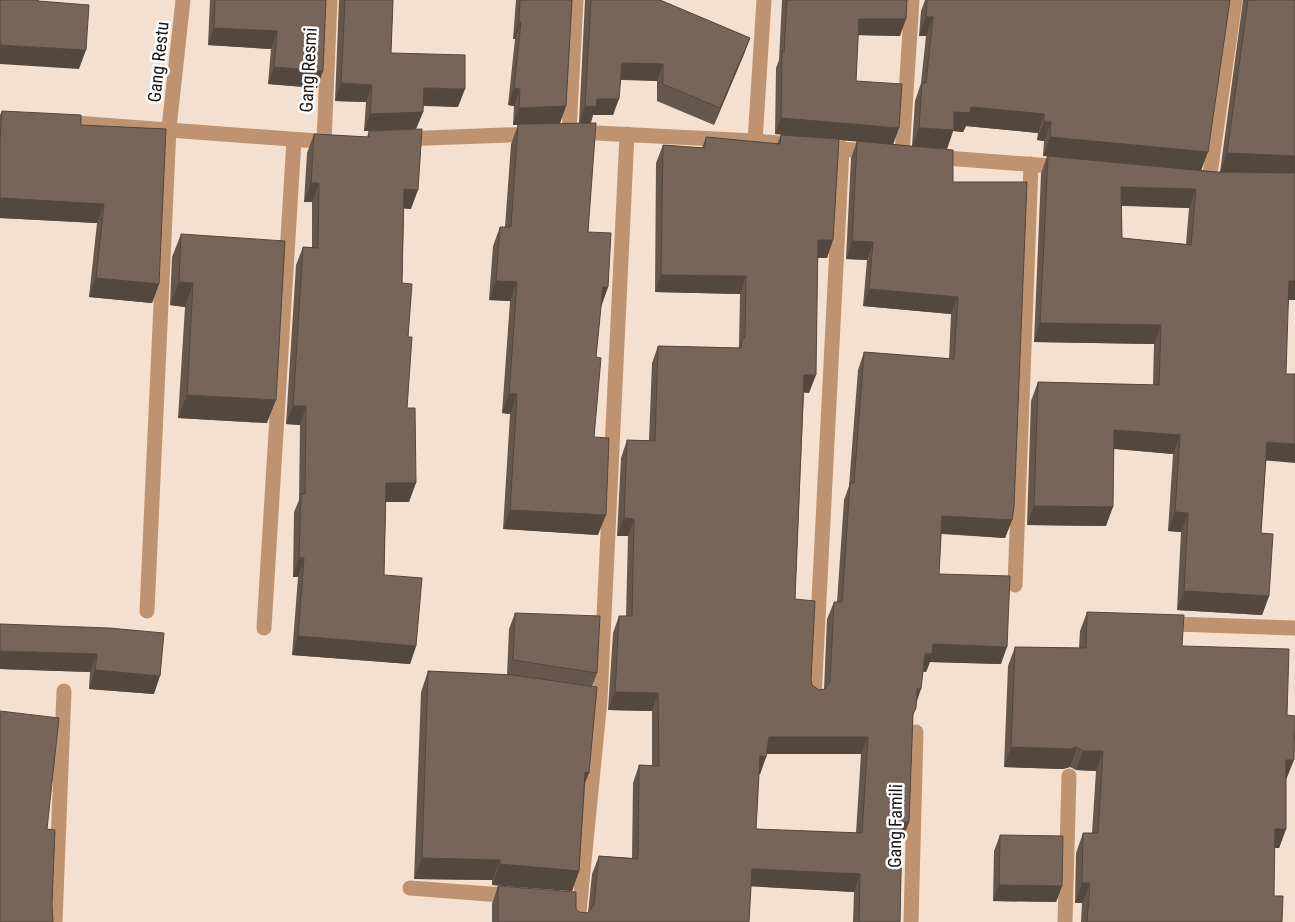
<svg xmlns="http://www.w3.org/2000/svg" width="1295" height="922" font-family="'Roboto Condensed',sans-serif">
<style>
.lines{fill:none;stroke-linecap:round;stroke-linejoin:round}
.lane{stroke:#c09370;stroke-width:15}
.street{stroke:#c09370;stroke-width:15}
.wall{fill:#65574c;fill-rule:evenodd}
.shaded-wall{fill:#53473e}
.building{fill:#766558;stroke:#53473e;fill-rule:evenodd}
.labels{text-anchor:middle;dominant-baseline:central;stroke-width:5;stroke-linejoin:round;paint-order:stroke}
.street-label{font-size:18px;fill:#17110c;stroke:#fff}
</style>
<rect width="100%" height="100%" fill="#f4e0d1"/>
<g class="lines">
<polyline class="lane" points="1174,624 1295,628"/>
<g class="street">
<polyline points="62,122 331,142"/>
<polyline points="569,132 576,0"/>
<polyline points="576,132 755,141 875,152"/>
<polyline points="401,139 533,134"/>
<polyline points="755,141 764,0"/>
<polyline points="324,142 330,0"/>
<polyline points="902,155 912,0"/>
<polyline points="933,157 1064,167"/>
<polyline points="1209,181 1235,0"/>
<polyline points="1015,585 1031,164"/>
<polyline points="147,611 169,128 183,0"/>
<polyline points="264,628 294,140"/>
<polyline points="814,698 842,148"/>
<polyline points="410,888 515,896"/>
<polyline points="55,922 64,691"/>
<polyline points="578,922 600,700 627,134"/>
<polyline points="911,922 916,732"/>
<polyline points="1065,922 1069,776"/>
</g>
</g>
<g class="wall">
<polygon points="210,0 326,0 317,88 268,84 271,49 208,45"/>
<polygon points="339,0 393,0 391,53 458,107 423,106 423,112 416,129 364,131 366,102 335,101"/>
<polygon points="516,0 572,0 566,106 560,123 579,123 585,0 660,0 750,38 744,54 714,125 657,101 657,81 621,80 613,115 593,115 591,123 588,232 608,287 601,306 596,357 594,437 598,535 503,529 510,414 502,413 510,301 489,300 493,246 500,227 505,227 511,144 518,125 513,125 514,106 508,105 515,39 513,39"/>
<path d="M782,0H907L900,36L858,35L856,81L893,144L912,146L915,101L921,83L926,36H919L921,11L925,0H1230L1201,170L1220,172L1243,0H1295V300H1289L1266,461L1261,533L1269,596L1262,615L1177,610L1181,532L1168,531L1173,454L1114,449L1106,526L1027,525L1031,401L1038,382L1153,385L1154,344L1034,342L1041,174L1047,156H1043L1044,141L1037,140L1038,133L966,126L963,132L953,131L947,149L919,147L953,182L1012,520L1005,538L941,534L939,574L1001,664L930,662L926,672L923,671L913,716L909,822L902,840L900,922H853L854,892L751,886L749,922H492V904L498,886L576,909L579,912L588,913L592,874L599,856L632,858L633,783L639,765L652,766V711L608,710L613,633L619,616H626L628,536H617L621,458L627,440H649L652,363L658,346L738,348L739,346L740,294L655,292L656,163L663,145L702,148L706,137L777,144L781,135L814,138L775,134L776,68L779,60ZM839,140L857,141L851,158L846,259L867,260L863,306L951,314L949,359L864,352L858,370L849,486L844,500L837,602H834L827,619L824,689L819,690L812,685L795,599L804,392L809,393L817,258H827L833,240ZM1122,206L1189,208L1186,244L1122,238ZM767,754H861L856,833L756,829L759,774H760Z"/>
<polygon points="2,111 81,125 159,284 152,303 89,297 97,223 0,218 0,115"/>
<polygon points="369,131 411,209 404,208 402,283 408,337 407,408 409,502 386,502 384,575 416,646 410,664 292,655 298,577 293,577 294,512 299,500 300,425 286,424 296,265 303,247 312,247 312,202 304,202 307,153 314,134 367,137"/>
<polygon points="181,234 267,423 178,418 185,307 170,305 172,257"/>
<polygon points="1087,612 1182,646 1286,780 1286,829 1279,848 1274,848 1274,896 1282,922 1081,922 1082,903 1075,903 1076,853 1083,833 1092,833 1096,771 1076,770 1070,767 1063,769 1004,767 1008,666 1015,647 1079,648 1080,631"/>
<polygon points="515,613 597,673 592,687 579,871 572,891 492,885 492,880 414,879 421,692 428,671 507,675 509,629"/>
<polygon points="109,628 154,694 89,689 90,672 0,669"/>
<polygon points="1000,835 1062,886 1056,902 993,901 994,851"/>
</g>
<g class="shaded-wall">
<polygon points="926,17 933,17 926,36 919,36"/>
<polygon points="859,19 906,19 900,36 853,35"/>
<polygon points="519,22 521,22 515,39 513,39"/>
<polygon points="214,28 277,31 271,49 208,45"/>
<polygon points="750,38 744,54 714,125 720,108"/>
<polygon points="0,45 86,50 79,69 0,64"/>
<polygon points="622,63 663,64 657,81 616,79"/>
<polygon points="274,67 323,71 317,88 268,84"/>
<polygon points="341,83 372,85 366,102 335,101"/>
<polygon points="424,88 465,89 458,107 418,105"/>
<polygon points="514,88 520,89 514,106 508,105"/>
<polygon points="597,99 619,99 613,115 593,115 590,123 579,123 585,106"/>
<polygon points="566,106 560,123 513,125 519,108"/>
<polygon points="971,107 1044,114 1038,133 966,126 963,132 953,131 947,149 912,146 919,128 954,112"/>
<polygon points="423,112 416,129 364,131 370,114"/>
<polygon points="781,118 899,128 893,145 775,134"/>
<polygon points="1044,122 1051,122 1044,141 1037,140"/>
<polygon points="1050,137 1208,152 1201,171 1043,156"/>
<polygon points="1227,153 1295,156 1295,175 1220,172"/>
<polygon points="311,183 319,183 312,202 304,202"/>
<polygon points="1121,187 1196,189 1189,208 1115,205"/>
<polygon points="404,189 418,190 411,209 397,208"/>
<polygon points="0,198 104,204 97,223 0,218"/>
<polygon points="818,240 833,240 827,258 811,257"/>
<polygon points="852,241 873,242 867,260 846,259"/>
<polygon points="661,275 746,276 740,294 655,292"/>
<polygon points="96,278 159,284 152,303 89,297"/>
<polygon points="496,281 517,282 510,301 489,300"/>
<polygon points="1289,281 1295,281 1295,300 1282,299"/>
<polygon points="179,282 193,283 185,307 170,305"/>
<polygon points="603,287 608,287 601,307"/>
<polygon points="869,289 958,297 951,314 863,306"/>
<polygon points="1040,323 1161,325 1154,344 1034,342"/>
<polygon points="804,375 816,375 809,393 798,392"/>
<polygon points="509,394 517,394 510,414 502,413"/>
<polygon points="187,395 276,400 267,423 178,418"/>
<polygon points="293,406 306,406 300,425 286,424"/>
<polygon points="1114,430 1180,435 1173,454 1107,448"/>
<polygon points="1267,442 1295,444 1295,463 1260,460"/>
<polygon points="386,483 416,483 409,502 380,502"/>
<polygon points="1034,506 1113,507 1106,526 1027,525"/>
<polygon points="510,510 606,515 598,535 503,529"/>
<polygon points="1175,512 1188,513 1181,532 1168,531"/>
<polygon points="942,516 1012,520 1005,538 936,533"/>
<polygon points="624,518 634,519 628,536 617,536"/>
<polygon points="299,558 304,558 298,577 293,577"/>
<polygon points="1184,591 1269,596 1262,615 1177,610"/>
<polygon points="298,636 416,646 410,664 292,655"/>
<polygon points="933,644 1007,647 1001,664 930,662 926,672 919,671 925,654"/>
<polygon points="0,651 97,654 90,672 0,669"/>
<polygon points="95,670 160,676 154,694 89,689"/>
<polygon points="917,689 921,689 915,707"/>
<polygon points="615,692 658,693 652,711 608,710"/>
<polygon points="769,737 868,737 861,754 762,754"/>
<polygon points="1011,747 1077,747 1070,767 1063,769 1004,767"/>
<polygon points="1083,751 1103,751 1096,771 1076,770"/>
<polygon points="760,756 766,757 760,774 753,773"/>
<polygon points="1286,760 1294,760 1286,780"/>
<polygon points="585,772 589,773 581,793"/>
<polygon points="902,822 909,822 902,840 896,839"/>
<polygon points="1275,829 1286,829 1279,848 1267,848"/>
<polygon points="422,858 500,860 492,880 414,879"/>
<polygon points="500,864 579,871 572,891 492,885"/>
<polygon points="752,869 860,874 854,892 745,886"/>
<polygon points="1082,883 1090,883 1082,903 1075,903"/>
<polygon points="999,885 1062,886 1056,902 993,901"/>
</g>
<g class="building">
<polygon points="0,0 38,0 38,1 89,5 86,50 0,45"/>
<polygon points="215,0 326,0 323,71 274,67 277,31 214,28"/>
<polygon points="345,0 393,0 391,53 465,55 465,89 424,88 423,112 370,114 372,85 341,83"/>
<polygon points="520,0 572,0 566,106 519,108 520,89 514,88 521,22 519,22"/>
<polygon points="591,0 660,0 750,38 720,108 663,84 663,64 622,63 619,99 597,99 596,107 585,106"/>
<polygon points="787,0 907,0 906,19 859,19 856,81 902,84 899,128 781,118 782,51 784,52"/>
<polygon points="927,0 1230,0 1208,152 1050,137 1051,122 1044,122 1044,114 971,107 970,113 954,112 954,130 919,128 922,83 926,83 933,17 926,17"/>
<polygon points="1248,0 1295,0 1295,156 1227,153"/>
<polygon points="2,111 81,115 81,125 166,129 159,284 96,278 104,204 0,198 0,140"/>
<polygon points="596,123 588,232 611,233 608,287 603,287 596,357 601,358 594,437 609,438 606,515 510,510 517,394 509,394 517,282 496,281 500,227 511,227 518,124"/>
<polygon points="422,129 418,190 404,189 402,283 412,284 408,337 412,337 407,408 415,408 416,483 386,483 384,575 422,578 416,646 298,636 304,558 299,558 301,494 305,494 306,406 293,406 303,247 318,248 319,183 311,183 314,134 369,137 369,131"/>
<path d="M781,135L839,139L833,240H818L816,375H804L795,599L815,601L811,680L812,685L819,690L825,689L830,681L834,602H842L850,483H854L864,352L954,359L958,297L869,289L873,242L852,241L857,141L953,150V182H1027L1014,507L1012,520L942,516L939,574L1010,576L1007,647L933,644L932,654H925L921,689H917L916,708L913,714L909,822H902L900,922H859L860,874L752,869L749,922H498V886L576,892V909L579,912L588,913L594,905L599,856L638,859L639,765L659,766L658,693L615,692L619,616H632L634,519L624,518L627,440L655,441L658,346L741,348L742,338H745L746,276L661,275L663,145L705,148L706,137L780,144ZM769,737H868L862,833L756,829L760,756L766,757Z"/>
<path d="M1048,156L1215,172L1295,173V281H1289L1286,374H1295V444L1267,442L1261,533L1273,534L1269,596L1184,591L1188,513L1175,512L1180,435L1114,430L1113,507L1034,506L1038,382L1159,385L1161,325L1040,323ZM1121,187L1196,189L1191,245L1122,238Z"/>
<polygon points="181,234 285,241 276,400 187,395 193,283 179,282"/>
<polygon points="1087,612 1184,615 1182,646 1289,649 1287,715 1295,716 1294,760 1286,760 1286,829 1275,829 1274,896 1283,896 1282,922 1087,922 1090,883 1082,883 1083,833 1098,833 1103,751 1083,751 1077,747 1070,749 1011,747 1015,647 1086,648"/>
<polygon points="515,613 600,616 597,673 513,660"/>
<polygon points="0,624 109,628 164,633 160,676 95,670 97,654 0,651"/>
<polygon points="428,671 513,675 597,687 589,773 585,772 579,871 500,864 500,860 422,858"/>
<polygon points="0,711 59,718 47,829 55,830 52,904 53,922 0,922"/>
<polygon points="1000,835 1063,836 1062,886 999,885"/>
</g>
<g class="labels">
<g class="street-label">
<text transform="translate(158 62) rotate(-84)">Gang Restu</text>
<text transform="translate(308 70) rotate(-87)">Gang Resmi</text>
<text transform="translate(895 826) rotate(-89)">Gang Famili</text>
</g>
</g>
</svg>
